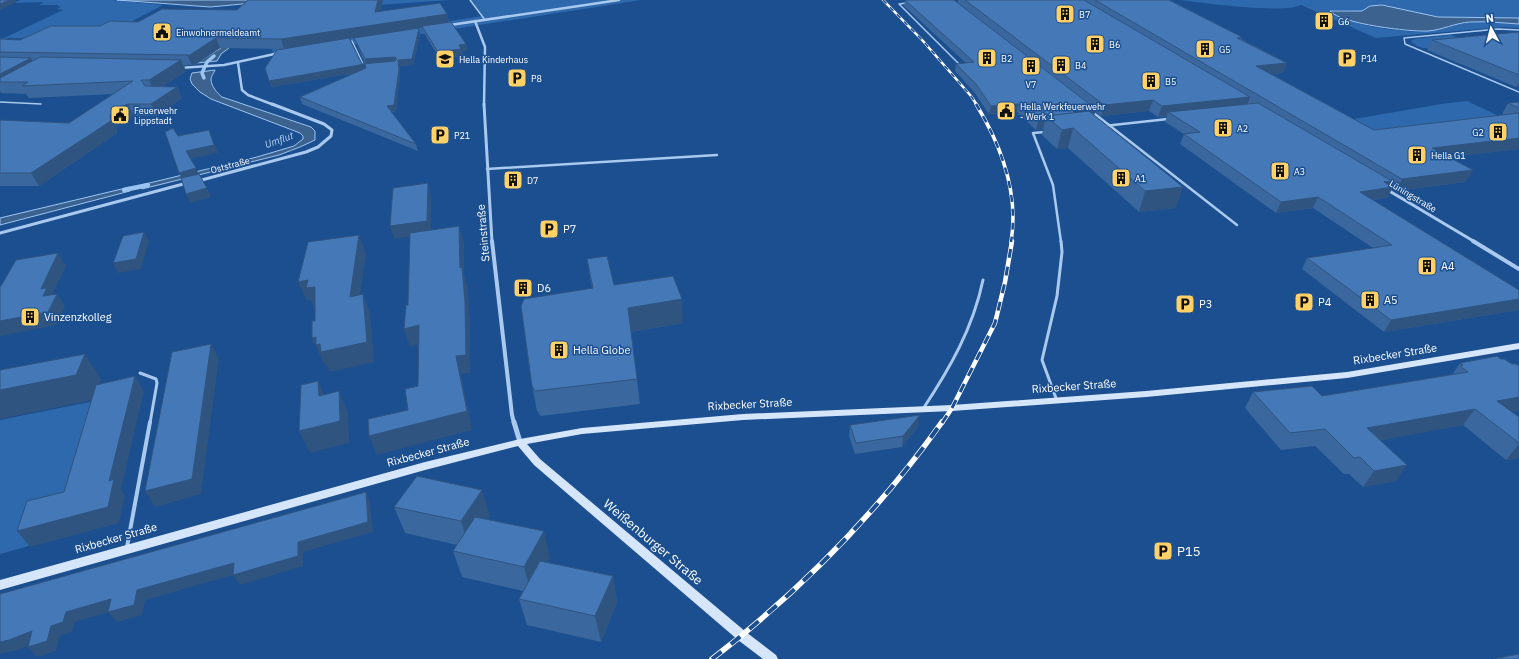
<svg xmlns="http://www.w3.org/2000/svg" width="1519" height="659" font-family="'IBM Plex Sans',sans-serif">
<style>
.green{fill:#2e69ad}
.water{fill:#3c6290;stroke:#9cc4f0}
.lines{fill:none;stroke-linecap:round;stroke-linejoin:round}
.stream-far1{stroke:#9cc4f0;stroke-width:3.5}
.stream{stroke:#9cc4f0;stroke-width:4.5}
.lane-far3{stroke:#a9c9ee;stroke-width:1.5}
.lane-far2{stroke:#a9c9ee;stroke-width:2.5}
.lane-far1{stroke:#a9c9ee;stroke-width:3}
.lane{stroke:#a9c9ee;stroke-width:4}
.street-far3{stroke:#a9c9ee;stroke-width:2.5}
.street-far2{stroke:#a9c9ee;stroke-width:3}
.street-far1{stroke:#a9c9ee;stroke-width:4}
.street{stroke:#a9c9ee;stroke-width:5}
.secondary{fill:#d6e6fa;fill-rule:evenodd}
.rail-far3-casing{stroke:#fff;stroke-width:2.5}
.rail-far2-casing{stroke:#fff;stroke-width:3.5}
.rail-far1-casing{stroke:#fff;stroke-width:4.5}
.rail-casing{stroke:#fff;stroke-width:5.5}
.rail-far3{stroke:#1b4f8f;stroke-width:1.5;stroke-dasharray:5;stroke-linecap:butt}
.rail-far2{stroke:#1b4f8f;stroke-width:2.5;stroke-dasharray:7;stroke-linecap:butt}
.rail-far1{stroke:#1b4f8f;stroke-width:3;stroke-dasharray:9;stroke-linecap:butt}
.rail{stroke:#1b4f8f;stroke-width:4;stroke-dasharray:12;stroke-linecap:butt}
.wall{fill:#3a679d;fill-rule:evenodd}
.shaded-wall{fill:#305480}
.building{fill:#4478b7;stroke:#305480}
.labels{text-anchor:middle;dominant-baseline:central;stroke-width:3;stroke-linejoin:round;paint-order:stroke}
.far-poi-label{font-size:9px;fill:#fff;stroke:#1b4f8f;text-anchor:start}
.far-street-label{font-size:9px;fill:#fff;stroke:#1b4f8f}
.far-water-label{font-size:10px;font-style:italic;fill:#b5d3f5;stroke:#1b4f8f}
.poi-label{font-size:11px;fill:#fff;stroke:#1b4f8f;text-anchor:start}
.street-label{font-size:11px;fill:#fff;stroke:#1b4f8f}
.near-street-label{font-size:13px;fill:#fff;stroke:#1b4f8f}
.near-poi-label{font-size:13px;fill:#fff;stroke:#1b4f8f;text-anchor:start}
</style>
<rect width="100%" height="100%" fill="#1b4f8f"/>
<g class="green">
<polygon points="20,0 112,0 163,5 104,36 49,39 8,38 0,42 0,40 63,10 57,9 60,7 57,5 39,5 44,2 14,3"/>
<polygon points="308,0 449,0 352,7"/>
<polygon points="470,0 641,0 274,57 272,49 482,16"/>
<path d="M1180,0H1519V18L1438,17L1382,5L1370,6L1362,11L1336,10H1333L1331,13C1356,26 1399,33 1427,31C1442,30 1455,24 1470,22C1486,21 1503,23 1519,24V28L1502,27L1376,38L1301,5C1285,14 1203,3 1180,0Z"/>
<path d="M1451,35L1498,51C1487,49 1476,45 1465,44C1449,43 1423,56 1411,41L1414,39Z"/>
<polygon points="1467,101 1499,116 1318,137 1302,128 1441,104"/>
<polygon points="95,401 75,507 38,516 29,546 0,554 0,420"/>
</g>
<g class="water">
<polygon points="117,0 286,0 210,7"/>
<path d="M1382,5L1438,17L1519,18V24C1503,23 1486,21 1470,22C1455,23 1442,30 1428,31C1410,32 1341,24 1330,11H1362L1370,6Z"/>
<polygon points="227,44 229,48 221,54 217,61 197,63"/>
<path d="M215,70C214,73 211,76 211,79C211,86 217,93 222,97L311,127L315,131V140L300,147L279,155L142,189L141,185L257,157L294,146L303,139V136L300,133L211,99L200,92L192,84L190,79L192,73Z"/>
<polygon points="130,187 130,191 0,225 0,218"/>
</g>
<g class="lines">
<polyline class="stream-far1" points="204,78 202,73 207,62 214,56"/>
<polyline class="stream" points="124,190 148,185"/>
<g class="lane-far3">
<polyline points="470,0 485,20"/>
<polyline points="907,3 899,4 961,66"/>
<polyline points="1519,30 1498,29 1404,38 1405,44 1519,92"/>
<polyline points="352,41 364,66"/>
<polyline points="0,102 41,104"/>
</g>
<g class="lane-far2">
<polyline points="1091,111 1237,225"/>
<polyline points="1104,126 1168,119"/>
<polyline points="1045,132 1033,133 1053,185 1061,242"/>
<polyline points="487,169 717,155"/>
</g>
<g class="lane-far1">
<polyline points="140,373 156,379 157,383 150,423"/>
<polyline points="1057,401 1042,360 1057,296 1062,252 1061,241"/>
<path d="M923,409C950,368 973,328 983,280"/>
</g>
<polyline class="lane" points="127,547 150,422"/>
<g class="street-far3">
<polyline points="475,21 485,47 484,105"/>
<polyline points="450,25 619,0"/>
<polyline points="238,63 242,90 248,95 274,105"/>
<polyline points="179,68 224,65 279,53"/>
</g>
<g class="street-far2">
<polyline points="484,104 492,242"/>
<polyline points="198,181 306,152 318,147 331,136 332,130 324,124 272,104"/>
<polyline points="1386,189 1475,242"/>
<polyline points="0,233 187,183"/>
</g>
<g class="street-far1">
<polyline points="492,241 512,415 514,423"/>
<polyline points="1473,241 1519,269"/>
</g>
<polyline class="street" points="514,422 520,442"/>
<polygon class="secondary" points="1519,343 1519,349 1347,378 1146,397 952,411 743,420 582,434 527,444 540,459 746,632 776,655 778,659 763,659 738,640 534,465 518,446 425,470 0,590 0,580 425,462 520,439 582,428 743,414 952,405 1146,391 1347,372"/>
<defs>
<polyline id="rail-far3" points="883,0 923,41 971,96 977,105"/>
<path id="rail-far2" d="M976,104C1001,145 1019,194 1011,242"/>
<polyline id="rail-far1" points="942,423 952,408 995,323 1005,282 1012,241"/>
<path id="rail" d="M712,659C800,591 878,512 942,422"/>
</defs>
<use href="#rail-far3" class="rail-far3-casing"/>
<use href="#rail-far2" class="rail-far2-casing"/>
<use href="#rail-far1" class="rail-far1-casing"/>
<use href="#rail" class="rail-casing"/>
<use href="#rail-far3" class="rail-far3"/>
<use href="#rail-far2" class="rail-far2"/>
<use href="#rail-far1" class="rail-far1"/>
<use href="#rail" class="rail"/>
</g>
<g class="wall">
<path d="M248,0H383L380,11L447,14L449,22L466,44L467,51H462L463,56L440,59L424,33L423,28H419L420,34L413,65L400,66V75L396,111L391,112L416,144L418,151L302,104L300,97L355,73L271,87L281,49L220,48L195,65H184L186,71L162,87H177L182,98L157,116H134L129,118L116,127L117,133L39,186H0V120L69,123L114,94L29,98L26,94L1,93L0,91V39L20,40L100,26L237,10ZM354,38L356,43L365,64H362L350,39Z"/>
<path d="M905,0H1169L1242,37L1241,39L1287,63L1283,73L1271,74L1374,130L1504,115L1502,114L1508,103L1519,102V149L1449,157L1466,182L1396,191L1392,189L1387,198L1373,200L1519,290V310L1384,332L1302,269L1307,258L1373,248L1313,208L1276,213L1180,144L1184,134L1165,122L1167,116L1158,117L1149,111L1101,116L1095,111L1094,115L1176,208L1139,212L1068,148L1057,149L1042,135L1043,129L1036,130L1017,112L989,114L974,92L955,71L956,64L966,63L904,6ZM954,0H958V3Z"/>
<polygon points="1519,32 1519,87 1516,87 1427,50 1432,40"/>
<polygon points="587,259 614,285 683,323 631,332 640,404 541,416 537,411 532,386 592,289"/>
<polygon points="1501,359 1512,412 1519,417 1519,458 1506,460 1463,425 1380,440 1396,481 1363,487 1349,474 1344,474 1315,446 1281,450 1245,408 1253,392 1322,396 1452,375 1460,363"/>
<polygon points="850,425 918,426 902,447 855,454 849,436"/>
<polygon points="394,507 490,516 487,519 550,558 547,562 613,576 617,602 601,642 527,625 519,599 523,591 462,577 453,551 457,545 405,533"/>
</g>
<g class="shaded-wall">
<polygon points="10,0 16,0 17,2 0,10 0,4"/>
<polygon points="378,0 383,0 378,22 375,12"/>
<polygon points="447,14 449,23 422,26 423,28 419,28 420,34 413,65 400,66 400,75 396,111 388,112 387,106 398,60 419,28 284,49 281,39"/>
<polygon points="216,38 220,48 195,65 192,65 187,55"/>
<polygon points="466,44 467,51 462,51 463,56 440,59 438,52 459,45"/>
<polygon points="395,57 396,63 366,66 365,59"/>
<polygon points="31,58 37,68 0,82 0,74"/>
<polygon points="181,60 186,71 154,92 149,80"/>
<polygon points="1287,63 1283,73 1252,76 1256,66"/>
<polygon points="365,64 367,71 271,87 269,81"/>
<polygon points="1519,82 1519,87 1516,87"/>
<polygon points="177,87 182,98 157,116 151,104"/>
<polygon points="1250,97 1246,108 1168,112 1167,116 1158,117 1162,106"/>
<polygon points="1153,100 1149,111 1101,116 1104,105"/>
<polygon points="128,104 134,116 129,118 116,127 117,133 39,186 31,173 110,115 123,106"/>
<polygon points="1018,104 1017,112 989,114 991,106"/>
<polygon points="1096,109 1094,116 1081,118 1073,111"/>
<polygon points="1045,121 1043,129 1036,130 1038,122"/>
<polygon points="1073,128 1068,148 1057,149 1062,130"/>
<polygon points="209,130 218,153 190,159 186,151"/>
<polygon points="1519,138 1519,149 1426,160 1432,148"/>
<polygon points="196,168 200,177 183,181 179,173"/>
<polygon points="1473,170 1466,182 1396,191 1402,179"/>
<polygon points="1392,181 1388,188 1393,187 1387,198 1354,203 1360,192 1384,182"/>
<polygon points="428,183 431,196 431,234 394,239 390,226"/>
<polygon points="1183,187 1176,208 1139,212 1145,191"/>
<polygon points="207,188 211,197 190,203 186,194"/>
<polygon points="1318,197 1313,208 1276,213 1281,202"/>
<polygon points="459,226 464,242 464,275 467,284 470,319 470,373 461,374 472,430 377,455 369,436 467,411 456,356 460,268"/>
<polygon points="144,232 149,241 141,269 118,273 113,263"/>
<polygon points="359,235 366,254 357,316 350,297"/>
<polygon points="58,253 66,266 52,295 57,294 65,306 56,325 0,336 0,321 43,296 41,289"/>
<polygon points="308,280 315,287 322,306 314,307 311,300 306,300 298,282"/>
<polygon points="363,294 370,313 374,362 330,372 326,364 324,364 312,338"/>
<polygon points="682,299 683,323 631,332 628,308"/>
<polygon points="1519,299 1519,310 1384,332 1391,320"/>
<polygon points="419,325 425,342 410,347 404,329"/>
<polygon points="211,344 219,358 201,494 155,507 145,491"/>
<polygon points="85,354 101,379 93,400 0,419 0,390"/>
<polygon points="135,376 144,391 121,490 125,495 119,523 30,547 17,531 109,481"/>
<polygon points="318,381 328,403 319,396"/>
<polygon points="339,391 348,413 349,443 310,453 299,431"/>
<polygon points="1519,397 1519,411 1486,417 1497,401"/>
<polygon points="1475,409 1463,425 1357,445 1367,428"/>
<polygon points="920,415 918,426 902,447 903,436"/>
<polygon points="1519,444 1519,458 1506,460"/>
<polygon points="1407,465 1396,481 1363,487 1374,471"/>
<polygon points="482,490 490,516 469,547 461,521"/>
<polygon points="366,492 370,502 373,532 303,552 303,566 240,585 233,575 145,600 142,615 117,622 108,612 137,590 234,563 298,542"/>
<polygon points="544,531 550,558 531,593 524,567"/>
<polygon points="613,576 617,602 601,642 595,616"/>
<polygon points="111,599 119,609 75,622 72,632 60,636 56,651 37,657 28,647 66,612"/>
<polygon points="32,631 41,641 18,650 0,654 0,642"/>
</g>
<g class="building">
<polygon points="0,0 10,0 0,4"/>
<polygon points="248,0 378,0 375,12 440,3 447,14 281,39 216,38 190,55 187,55 0,52 0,39 20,40 51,26 100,26 110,21 138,22 162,9 237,10"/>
<polygon points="905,0 954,0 1096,109 1073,111 1075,113 1046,116 1045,121 1038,122 1018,104 991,106 976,84 956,64 974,62"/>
<polygon points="965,0 1084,0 1250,97 1162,106 1153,100 1104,105"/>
<polygon points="1095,0 1169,0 1242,37 1237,38 1287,63 1256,66 1374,130 1519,113 1519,138 1432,148 1473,170 1402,179"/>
<polygon points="451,22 466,44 459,45 461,49 438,52 422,26"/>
<polygon points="419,28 412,59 398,60 399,69 394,105 387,106 416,144 300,97 366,68 365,64 269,81 265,68 277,50 349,38 362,64 395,61 397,59 395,57 365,59 354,38"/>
<polygon points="1519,32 1519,75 1432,40"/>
<polygon points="0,57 31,58 0,74"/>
<polygon points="40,57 181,60 149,80 141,80 145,86 177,87 151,104 128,104 123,106 110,115 111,121 31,173 0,173 0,120 69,123 133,81 22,86 28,82 0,82 0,78"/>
<polygon points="1519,102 1519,108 1508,103"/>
<polygon points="1258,103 1392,181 1384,182 1393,187 1360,192 1519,290 1519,299 1391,320 1307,258 1392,245 1318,197 1281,202 1184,134 1200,132 1168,112"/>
<polygon points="1089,111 1183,187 1145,191 1073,128 1062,130 1046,116"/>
<polygon points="173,128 178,136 209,130 214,145 186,151 196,168 179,173 165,132"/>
<polygon points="199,174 207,188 186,194 181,178"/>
<polygon points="428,183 427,221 390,226 393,188"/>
<polygon points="459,226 460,268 462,267 465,302 466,355 456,356 467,411 369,436 368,419 408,410 405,389 418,386 419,325 404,329 406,305 408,305 410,233"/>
<polygon points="144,232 136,259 113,263 123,236"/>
<polygon points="359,235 350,297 363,294 367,342 321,352 320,344 316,345 316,337 312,338 312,321 315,321 315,287 306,288 308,280 298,282 308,242"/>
<polygon points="58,253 41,289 47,288 43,296 57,294 48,312 0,321 0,286 1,286 16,260"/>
<polygon points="607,256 614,285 673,276 682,299 628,308 637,379 535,391 532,386 521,306 524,299 593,288 587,259"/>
<polygon points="211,344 192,479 145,491 172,352"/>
<polygon points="85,354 76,375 0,390 0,370"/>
<polygon points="1497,356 1501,359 1504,359 1512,364 1516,364 1519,366 1519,397 1497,401 1519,417 1519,443 1475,409 1367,428 1407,465 1374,471 1360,457 1354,458 1325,429 1290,433 1253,392 1312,386 1322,396 1468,372 1460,366 1463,365 1460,363"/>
<polygon points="135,376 109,481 114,479 108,507 17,531 27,501 64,492 96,385"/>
<polygon points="318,381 319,396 339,391 340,421 299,431 301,385"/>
<polygon points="920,415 903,436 856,443 850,425"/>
<polygon points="417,476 482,490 461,521 394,507"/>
<polygon points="366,492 368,522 298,542 298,556 233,575 234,563 137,590 134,605 108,612 111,599 66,612 63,622 51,626 47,641 28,647 32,631 9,640 0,642 0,594"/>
<polygon points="475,517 544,531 524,567 453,551"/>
<polygon points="540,561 613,576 595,616 519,599"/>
<polygon points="1519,654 1519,659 1493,659"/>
</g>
<defs>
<symbol id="building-square" viewBox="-11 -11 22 22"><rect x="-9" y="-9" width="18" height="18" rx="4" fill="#ffd166" stroke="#1b4f8f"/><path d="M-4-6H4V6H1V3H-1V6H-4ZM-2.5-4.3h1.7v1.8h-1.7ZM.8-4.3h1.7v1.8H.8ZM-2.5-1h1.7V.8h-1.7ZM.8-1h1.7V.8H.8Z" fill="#111"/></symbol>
<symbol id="civic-square" viewBox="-11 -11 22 22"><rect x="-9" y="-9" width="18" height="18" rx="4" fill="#ffd166" stroke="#1b4f8f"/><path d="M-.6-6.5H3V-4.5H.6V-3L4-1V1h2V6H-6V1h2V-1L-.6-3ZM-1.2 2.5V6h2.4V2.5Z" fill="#111"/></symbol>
<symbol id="parking-square" viewBox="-11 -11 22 22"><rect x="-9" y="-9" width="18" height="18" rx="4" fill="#ffd166" stroke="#1b4f8f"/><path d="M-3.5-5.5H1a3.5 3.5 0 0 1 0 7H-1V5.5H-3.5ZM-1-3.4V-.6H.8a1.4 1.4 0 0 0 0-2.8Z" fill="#111"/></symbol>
<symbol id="school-square" viewBox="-11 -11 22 22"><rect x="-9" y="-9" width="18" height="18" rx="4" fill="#ffd166" stroke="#1b4f8f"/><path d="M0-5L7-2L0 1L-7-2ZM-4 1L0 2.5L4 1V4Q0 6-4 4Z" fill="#111"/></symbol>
</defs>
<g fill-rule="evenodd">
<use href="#building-square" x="1054" y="3" width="22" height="22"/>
<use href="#building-square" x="1313" y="10" width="22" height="22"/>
<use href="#civic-square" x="151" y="21" width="22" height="22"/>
<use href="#building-square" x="1084" y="33" width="22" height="22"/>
<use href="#building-square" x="1194" y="38" width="22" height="22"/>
<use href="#building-square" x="976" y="47" width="22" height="22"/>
<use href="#parking-square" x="1336" y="47" width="22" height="22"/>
<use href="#school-square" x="434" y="48" width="22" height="22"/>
<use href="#building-square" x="1050" y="54" width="22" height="22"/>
<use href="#building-square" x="1020" y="55" width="22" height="22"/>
<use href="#parking-square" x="506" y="67" width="22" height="22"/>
<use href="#building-square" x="1140" y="70" width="22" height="22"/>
<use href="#civic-square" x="995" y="100" width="22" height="22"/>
<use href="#civic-square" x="109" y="104" width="22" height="22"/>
<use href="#building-square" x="1212" y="117" width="22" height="22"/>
<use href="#building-square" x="1487" y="121" width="22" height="22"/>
<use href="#parking-square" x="429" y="124" width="22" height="22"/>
<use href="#building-square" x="1406" y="144" width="22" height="22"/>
<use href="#building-square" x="1269" y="160" width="22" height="22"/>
<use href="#building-square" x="1110" y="167" width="22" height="22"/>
<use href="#building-square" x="502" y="169" width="22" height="22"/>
<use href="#parking-square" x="538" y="218" width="22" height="22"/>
<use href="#building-square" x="1416" y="255" width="22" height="22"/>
<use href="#building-square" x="512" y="277" width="22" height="22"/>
<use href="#building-square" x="1359" y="289" width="22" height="22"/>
<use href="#parking-square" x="1293" y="291" width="22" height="22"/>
<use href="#parking-square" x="1174" y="293" width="22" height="22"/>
<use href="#building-square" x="19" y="306" width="22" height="22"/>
<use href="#building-square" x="548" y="339" width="22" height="22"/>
<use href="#parking-square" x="1152" y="540" width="22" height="22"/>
</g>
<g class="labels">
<g class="far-poi-label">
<text x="1079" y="14">B7</text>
<text x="1338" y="21">G6</text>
<text x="176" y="32">Einwohnermeldeamt</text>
<text x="1109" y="44">B6</text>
<text x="1219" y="49">G5</text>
<text x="1001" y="58">B2</text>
<text x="1361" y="58">P14</text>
<text x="459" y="59">Hella Kinderhaus</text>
<text x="1075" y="65">B4</text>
<text x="531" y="78">P8</text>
<text x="1165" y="81">B5</text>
<text x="1031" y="84" text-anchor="middle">V7</text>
<text x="1020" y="106">Hella Werkfeuerwehr<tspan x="1020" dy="10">- Werk 1</tspan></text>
<text x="134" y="110">Feuerwehr<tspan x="134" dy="10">Lippstadt</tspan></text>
<text x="1237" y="128">A2</text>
<text x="1484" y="132" text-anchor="end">G2</text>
<text x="454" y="135">P21</text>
<text x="1431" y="155">Hella G1</text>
<text x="1294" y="171">A3</text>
<text x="1135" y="178">A1</text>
<text x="527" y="180">D7</text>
</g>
<g class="far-street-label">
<text transform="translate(230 165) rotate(-15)">Oststraße</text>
<text transform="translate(1413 196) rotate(31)">Lüningstraße</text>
</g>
<g class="far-water-label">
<text transform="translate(279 140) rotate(-20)">Umflut</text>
</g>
<g class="poi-label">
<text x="563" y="229">P7</text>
<text x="1441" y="266">A4</text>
<text x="537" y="288">D6</text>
<text x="1384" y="300">A5</text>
<text x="1318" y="302">P4</text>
<text x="1199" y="304">P3</text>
<text x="44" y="317">Vinzenzkolleg</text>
<text x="573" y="350">Hella Globe</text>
</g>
<g class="street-label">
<text transform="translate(483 233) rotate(-95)">Steinstraße</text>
<text transform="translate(1395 354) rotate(-9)">Rixbecker Straße</text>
<text transform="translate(1074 386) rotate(-4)">Rixbecker Straße</text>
<text transform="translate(750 404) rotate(-3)">Rixbecker Straße</text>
<text transform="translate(428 452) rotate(-15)">Rixbecker Straße</text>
<text transform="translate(116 538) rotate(-16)">Rixbecker Straße</text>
</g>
<g class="near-street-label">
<text transform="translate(653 542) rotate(40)">Weißenburger Straße</text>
</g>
<g class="near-poi-label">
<text x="1177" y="551">P15</text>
</g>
</g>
<g transform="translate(1491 28) rotate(353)" stroke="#1b4f8f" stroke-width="3" paint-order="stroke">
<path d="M0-3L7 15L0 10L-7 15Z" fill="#ffffff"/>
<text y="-6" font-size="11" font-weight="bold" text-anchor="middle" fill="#ffffff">N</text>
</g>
</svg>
